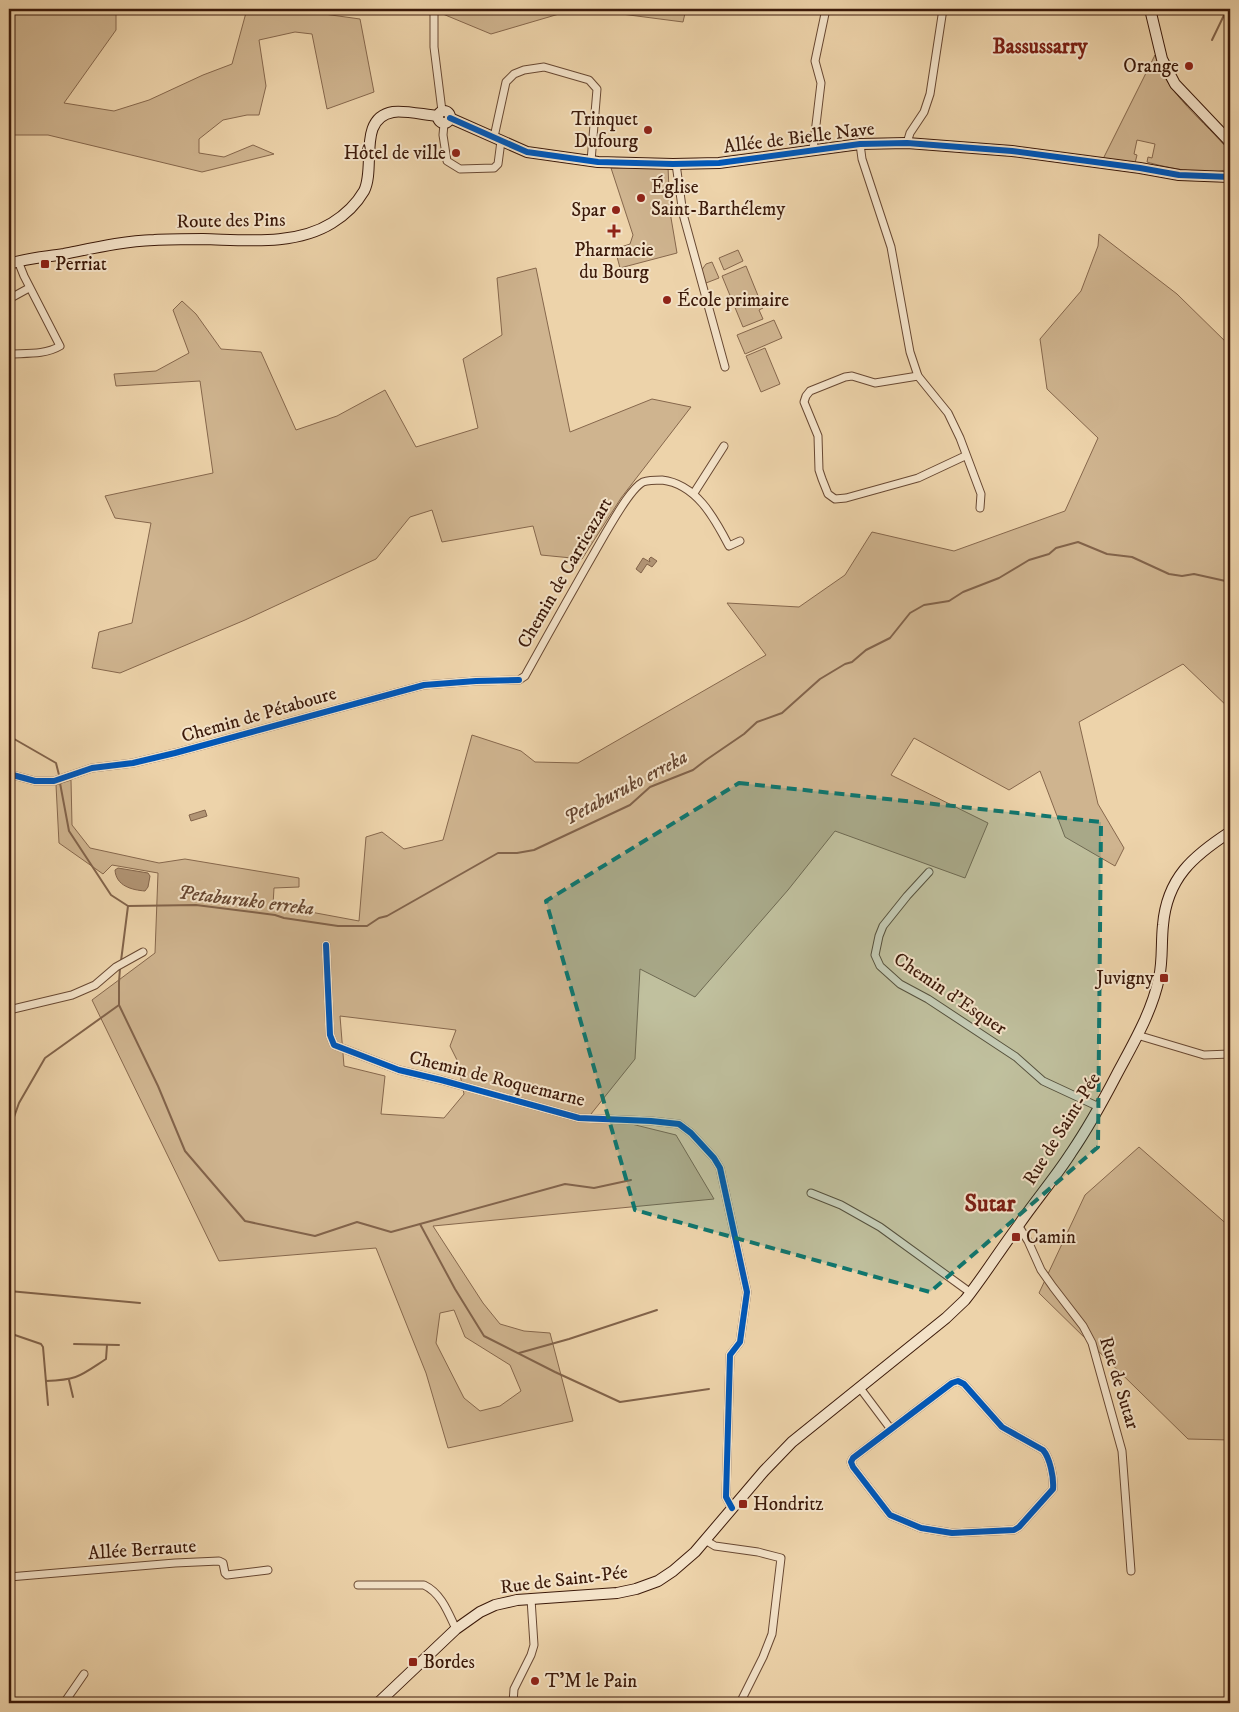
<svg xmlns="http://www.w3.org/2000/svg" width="1239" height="1712" font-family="'IM FELL DW Pica',serif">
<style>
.green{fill:#cfb48f;stroke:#86674c;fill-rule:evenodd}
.water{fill:#b19474;stroke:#82634a}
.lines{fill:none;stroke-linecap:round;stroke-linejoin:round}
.stream{stroke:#82634a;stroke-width:2}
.street-casing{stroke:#684832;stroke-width:9}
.secondary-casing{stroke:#3c1a0a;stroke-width:12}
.street{stroke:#f3e2c8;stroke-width:7}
.secondary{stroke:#f3e2c8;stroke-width:10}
.cycleway-casing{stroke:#f3e2c8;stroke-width:9}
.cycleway{stroke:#0057b8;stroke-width:6}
.marked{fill:#0f766e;fill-opacity:0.2;stroke:#0f766e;stroke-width:4;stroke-dasharray:10 6;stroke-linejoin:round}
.poi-dot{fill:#8f2418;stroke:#f3e2c8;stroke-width:2}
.labels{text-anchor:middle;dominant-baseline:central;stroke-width:4;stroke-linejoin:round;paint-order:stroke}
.poi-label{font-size:19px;fill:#3c1a0a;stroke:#f3e2c8;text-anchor:start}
.street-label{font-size:19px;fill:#3c1a0a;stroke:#f3e2c8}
.water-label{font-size:20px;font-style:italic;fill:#65452f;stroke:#f3e2c8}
.quarter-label{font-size:21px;font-weight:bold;fill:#7a1f14;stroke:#f3e2c8}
.district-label{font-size:24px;font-weight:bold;fill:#7a1f14;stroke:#f3e2c8}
</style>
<rect width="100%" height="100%" fill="#edd3aa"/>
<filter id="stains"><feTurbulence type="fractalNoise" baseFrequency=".004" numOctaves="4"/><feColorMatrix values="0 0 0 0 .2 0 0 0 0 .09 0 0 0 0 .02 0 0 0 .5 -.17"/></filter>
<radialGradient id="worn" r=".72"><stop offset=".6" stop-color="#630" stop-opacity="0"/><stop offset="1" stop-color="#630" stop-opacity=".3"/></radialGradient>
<g class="green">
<polygon points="9,9 116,9 116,30 64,103 114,111 149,100 203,75 232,64 247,9 288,9 360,19 374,92 327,109 312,34 295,32 259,40 266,86 259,115 247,115 223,120 199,139 199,153 224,157 253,145 274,154 202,172 48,135 9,135"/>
<polygon points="438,9 576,9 491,34 438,12"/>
<polygon points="583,9 686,9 683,22"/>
<path d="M1155,55C1166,94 1205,121 1230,152V167C1217,179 1164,167 1147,162L1148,157L1152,158L1155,144L1137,140L1134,154L1137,155L1135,163L1103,159Z"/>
<polygon points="668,167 670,212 677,253 620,268 615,249 630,244 633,235 611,168"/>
<path d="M1099,234L1177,294L1230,346V709L1183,664L1079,722L1098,804L1124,848L1115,866L1065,837L1040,771L1009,790L914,738L891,775L988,823L965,878L835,831L788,890L695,997L640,969L635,1059L591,1114L676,1135L714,1199L433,1226L483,1303L500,1324L524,1331L550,1333L573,1421L448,1448L426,1373L376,1248L219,1261L92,1000L155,953L158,873L112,865L103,874L59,843L56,785L71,780L72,825L90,848L159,863L185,859L299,878V887L274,888L273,905L359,921L366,837L382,832L404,849L443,840L472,735L521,751L535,762L578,763L766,655L727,603L799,607L845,575L872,532L954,551L1065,511L1098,438L1047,389L1040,339L1081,291L1098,246ZM340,1016L456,1030L450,1046L457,1060L464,1094L444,1118L381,1114L385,1076L344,1066ZM454,1310L465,1337L510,1365L521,1391L500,1406L480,1411L464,1398L436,1343L440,1313Z"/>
<polygon points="738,250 743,261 724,270 719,258"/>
<polygon points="712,262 719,278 706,283 701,271 706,264"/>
<polygon points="746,266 763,308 759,310 763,319 743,327 722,276"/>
<polygon points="536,268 570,432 652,399 691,407 621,498 582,559 541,555 533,526 442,542 432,510 410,517 376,559 245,620 120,673 92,668 99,632 132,623 151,523 115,518 105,496 213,473 200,381 116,386 114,374 156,371 189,353 173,310 182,301 196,314 221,349 261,352 296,430 337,416 385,390 416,447 478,428 463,359 502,335 497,278"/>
<polygon points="774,320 782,338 745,354 737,335"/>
<polygon points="765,348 780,384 761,392 746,356"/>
<polygon points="1139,1147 1230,1227 1230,1440 1188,1439 1039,1293 1085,1195"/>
</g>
<g class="water">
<polygon points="651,557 657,561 652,567 647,564 641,573 636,569 643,558 650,562 649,559"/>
<polygon points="205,810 207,816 191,821 189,815"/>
<path d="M118,868L148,873L150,876L148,887L145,891C132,890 116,886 115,870Z"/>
</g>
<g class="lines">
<g class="stream">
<polyline points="1212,40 1227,9"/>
<polyline points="9,736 56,763 59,775"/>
<polyline points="60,783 69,831 111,895 128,906 196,905 275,915 284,918 338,926 367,926 379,918 387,916 498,853 517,853 534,850 630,805 650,787 693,770 706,760 744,734 757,722 782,713 820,679 845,664 852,662 866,650 890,638 910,613 924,605 949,601 963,592 999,578 1029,560 1049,554 1056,548 1078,542 1107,554 1132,557 1169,574 1182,576 1194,574 1230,582"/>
<polyline points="121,961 128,906"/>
<polyline points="120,968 119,982 119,1005 158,1086 185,1151 245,1221 315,1236 357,1222 391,1232 420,1224 455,1289 484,1336 555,1372 620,1402 709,1389"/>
<polyline points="9,1131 19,1103 45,1058 119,1005"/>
<polyline points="420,1224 565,1184 594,1188 631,1180"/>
<polyline points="9,1291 140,1303"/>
<polyline points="9,1333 41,1344 43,1347 48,1405"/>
<polyline points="74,1344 119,1345"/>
<polyline points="519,1353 569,1339 657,1310"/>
<polyline points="69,1380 73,1397"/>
<path d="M46,1381C78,1380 80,1376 106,1359L107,1345"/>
<polyline points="10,1434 13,1334"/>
</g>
<defs>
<g id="street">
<polyline points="434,9 434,47 442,111"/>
<polyline points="444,124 443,135 447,161 460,169 494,168 498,164 501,141"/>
<polyline points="494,137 506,82 514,74 524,70 544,67 589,80 597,89 591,161"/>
<polyline points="907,143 910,133 924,112 930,94 943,9"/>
<polyline points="860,144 862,159 891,247 910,352 918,376 948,413 960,438 981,494 980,508"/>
<polyline points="813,150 821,83 815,61 826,9"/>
<polyline points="676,164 683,214 725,367"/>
<polyline points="9,299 29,288"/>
<path d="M9,354C26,353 45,355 60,346L24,276L18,261"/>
<polyline points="918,376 875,383 852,376 845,377 810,391 806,396 804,402 818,436 819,470 822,479 828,494 835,499 846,498 918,478 965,456"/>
<polyline points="694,493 724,446"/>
<path d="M9,774L35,781H54L92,768L133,763L175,753L424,685L476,681L519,680L525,676C551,629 578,581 605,534C613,521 630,489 643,482C649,480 655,480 662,480C696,484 714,517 729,546L740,541"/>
<polyline points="929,872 907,896 883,926 879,936 875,955 880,966 900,984 928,999 1016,1057 1043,1081 1099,1107"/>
<polyline points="326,945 330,1035 334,1045 399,1070 441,1080 579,1118 651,1121 679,1124 691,1133 714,1158 720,1168 747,1292 740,1342 730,1355 726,1497 732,1508"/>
<polyline points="9,1010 72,995 95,985 116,967 143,952"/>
<polyline points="1137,1035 1204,1055 1230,1054"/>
<polyline points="811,1193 841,1205 880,1227 971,1293"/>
<polyline points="1018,1225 1028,1241 1041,1270 1053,1287 1083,1326 1092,1343 1122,1451 1131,1571"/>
<path d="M958,1381L964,1384L1002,1427L1043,1450C1050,1458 1054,1478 1053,1489L1019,1527L1014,1530L952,1533L921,1528L890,1515L853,1467L851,1462L853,1458L952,1383Z"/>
<polyline points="860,1388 890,1428"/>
<polyline points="705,1540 715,1546 758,1552 781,1558 772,1634 763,1657 740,1703"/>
<polyline points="9,1577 175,1563 219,1561 223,1563 225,1573 227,1575 268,1570"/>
<path d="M358,1585H424C441,1593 448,1612 456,1629"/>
<polyline points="64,1703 84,1674"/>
<polyline points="513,1703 514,1689 531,1655 534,1645 531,1599"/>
</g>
<g id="secondary">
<polyline points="1150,9 1162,59 1175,84 1230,142"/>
<circle cx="444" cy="117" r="6"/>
<polyline points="450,118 527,152 598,162 673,164 719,163 860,144 907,143 1012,151 1140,168 1179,175 1230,177"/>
<path d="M9,264C27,258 46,257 64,254C94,248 124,241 154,240C170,239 187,239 203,239C246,240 295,246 332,223C345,215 357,203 364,191C376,168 357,118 393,112C404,110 425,115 438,116"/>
<path d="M378,1703L456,1629L480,1612L495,1605L517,1600L617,1593L636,1589L658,1581L673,1571L695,1552L764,1471L792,1442L946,1318L965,1300C984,1276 1000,1250 1018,1226C1035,1201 1055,1178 1071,1153C1088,1128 1103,1101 1117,1074C1133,1044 1152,1012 1159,978C1163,960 1161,943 1163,925C1167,878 1193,856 1230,832"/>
</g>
</defs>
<use href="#street" class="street-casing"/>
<use href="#secondary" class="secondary-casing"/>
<use href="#street" class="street"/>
<use href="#secondary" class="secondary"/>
<defs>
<g id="cycleway">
<polyline points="450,118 527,152 598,162 673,164 719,163 860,144 907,143 1012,151 1140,168 1179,175 1230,177"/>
<polyline points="9,774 35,781 54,781 92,768 133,763 175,753 424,685 476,681 519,680"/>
<polyline points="326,945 330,1035 334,1045 399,1070 441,1080 579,1118 651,1121 679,1124 691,1133 714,1158 720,1168 747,1292 740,1342 730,1355 726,1497 732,1508"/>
<path d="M958,1381L964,1384L1002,1427L1043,1450C1050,1458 1054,1478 1053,1489L1019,1527L1014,1530L952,1533L921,1528L890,1515L853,1467L851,1462L853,1458L952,1383Z"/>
</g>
</defs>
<use href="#cycleway" class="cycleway-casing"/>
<use href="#cycleway" class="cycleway"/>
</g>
<path class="marked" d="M739,783L1101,822L1098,1147L930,1292L635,1210L546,901Z"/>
<g class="poi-dot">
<circle cx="1189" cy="66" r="5"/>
<circle cx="648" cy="130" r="5"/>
<circle cx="456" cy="153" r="5"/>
<circle cx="641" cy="198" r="5"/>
<circle cx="616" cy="210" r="5"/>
<path d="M611.5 223.5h5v5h5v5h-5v5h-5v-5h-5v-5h5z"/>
<rect x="40" y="259" width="10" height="10" rx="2.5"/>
<circle cx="667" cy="300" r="5"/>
<rect x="1159" y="973" width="10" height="10" rx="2.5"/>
<rect x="1011" y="1232" width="10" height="10" rx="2.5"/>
<rect x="738" y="1499" width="10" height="10" rx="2.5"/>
<rect x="408" y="1657" width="10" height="10" rx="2.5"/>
<circle cx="535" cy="1681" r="5"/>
</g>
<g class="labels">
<g class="poi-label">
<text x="1179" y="66" text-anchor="end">Orange</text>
<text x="638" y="119" text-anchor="end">Trinquet<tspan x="638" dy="22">Dufourg</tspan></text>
<text x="446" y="153" text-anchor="end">Hôtel de ville</text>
<text x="651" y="187">Église<tspan x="651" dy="22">Saint-Barthélemy</tspan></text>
<text x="606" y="210" text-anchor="end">Spar</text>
<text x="614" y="250" text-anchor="middle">Pharmacie<tspan x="614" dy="22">du Bourg</tspan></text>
<text x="55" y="264">Perriat</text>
<text x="677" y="300">École primaire</text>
<text x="1154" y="978" text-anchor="end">Juvigny</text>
<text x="1026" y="1237">Camin</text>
<text x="753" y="1504">Hondritz</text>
<text x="423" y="1662">Bordes</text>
<text x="545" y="1681">T'M le Pain</text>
</g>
<g class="street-label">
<text transform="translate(799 138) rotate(-7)">Allée de Bielle Nave</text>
<text transform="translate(231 221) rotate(-1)">Route des Pins</text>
<text transform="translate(565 573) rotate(-60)">Chemin de Carricazart</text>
<text transform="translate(259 715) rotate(-16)">Chemin de Pétaboure</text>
<text transform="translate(950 994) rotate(34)">Chemin d'Esquer</text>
<text transform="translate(497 1079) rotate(14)">Chemin de Roquemarne</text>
<text transform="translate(1062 1129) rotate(-58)">Rue de Saint-Pée</text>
<text transform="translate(1119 1383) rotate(73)">Rue de Sutar</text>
<text transform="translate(142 1550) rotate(-4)">Allée Berraute</text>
<text transform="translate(564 1580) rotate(-7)">Rue de Saint-Pée</text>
</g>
<g class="water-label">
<text transform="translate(626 788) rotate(-28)">Petaburuko erreka</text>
<text transform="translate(246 901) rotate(7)">Petaburuko erreka</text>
</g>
<g class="quarter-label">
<text x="1040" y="47">Bassussarry</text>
</g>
<g class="district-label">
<text x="990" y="1204">Sutar</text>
</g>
</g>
<rect width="1239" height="1712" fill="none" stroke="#edd3aa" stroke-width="30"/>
<rect x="10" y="10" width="1219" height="1692" fill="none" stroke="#3c1a0a" stroke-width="2.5"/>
<rect x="15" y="15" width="1209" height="1682" fill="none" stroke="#3c1a0a"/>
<rect width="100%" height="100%" filter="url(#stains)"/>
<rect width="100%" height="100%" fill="url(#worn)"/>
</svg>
